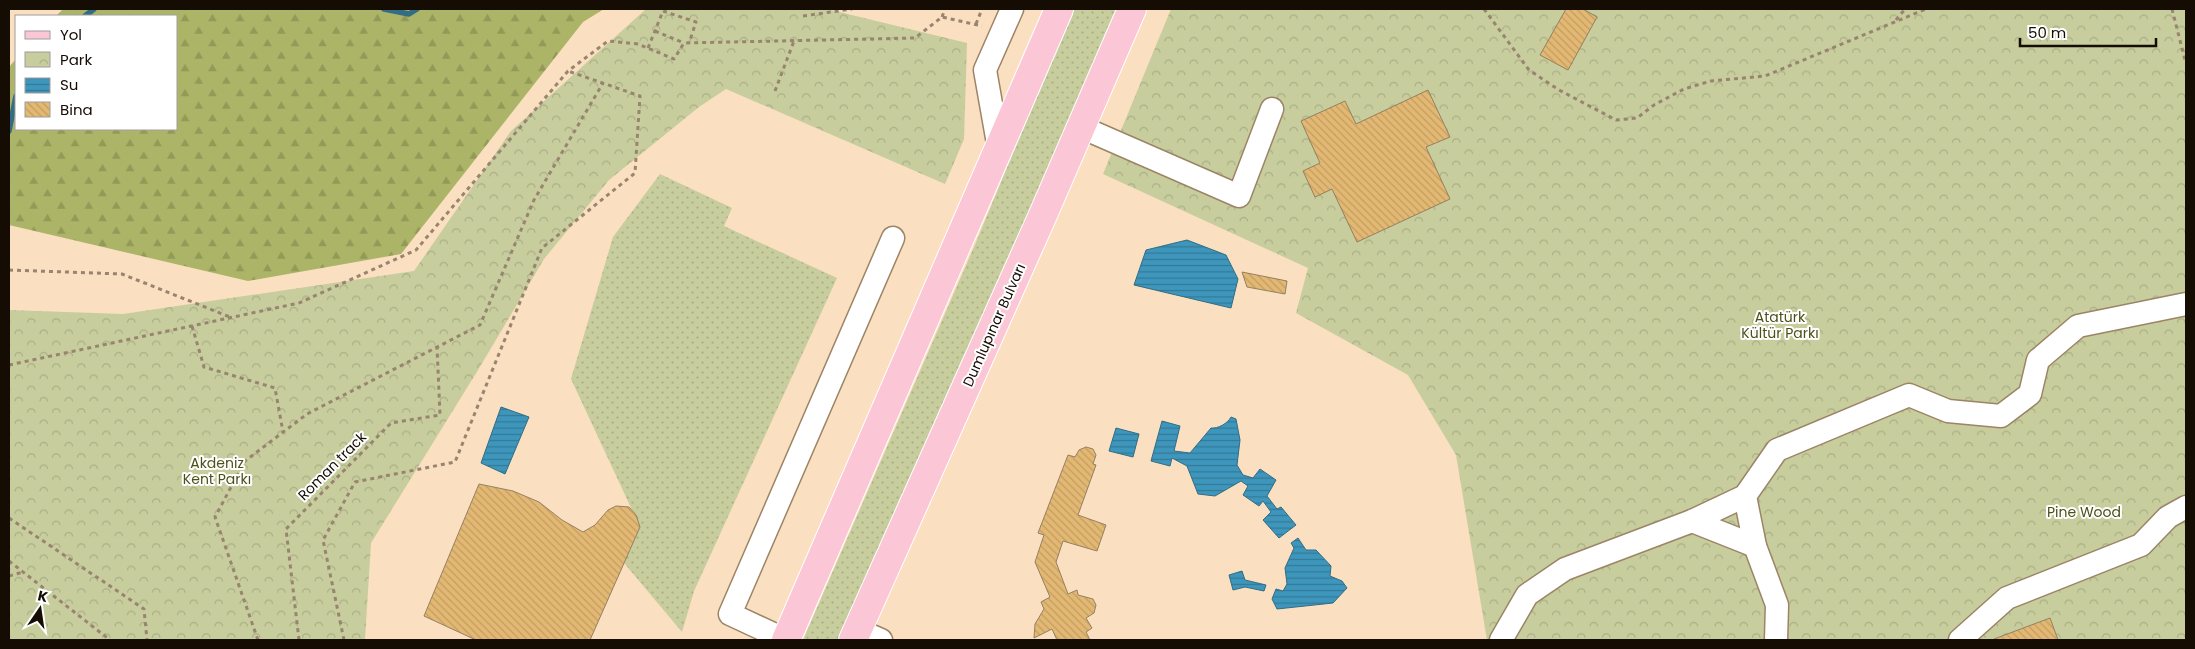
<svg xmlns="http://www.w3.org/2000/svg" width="2195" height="649" font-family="Poppins,sans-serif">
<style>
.grass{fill:url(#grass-dots)}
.forest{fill:url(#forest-firs)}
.park{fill:url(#park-crowns)}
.water{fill:url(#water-rules);stroke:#326d84}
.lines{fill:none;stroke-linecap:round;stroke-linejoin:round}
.stream{stroke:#326d84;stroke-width:5.5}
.building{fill:url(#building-back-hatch);stroke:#948061}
.minor-casing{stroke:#9c8467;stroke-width:25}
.major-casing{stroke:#fff;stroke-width:30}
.path{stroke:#98846f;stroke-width:3;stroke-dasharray:4 4;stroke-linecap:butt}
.minor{stroke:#fff;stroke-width:22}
.major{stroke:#fbc7d6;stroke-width:28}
.labels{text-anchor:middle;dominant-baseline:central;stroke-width:4;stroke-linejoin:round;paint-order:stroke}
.park-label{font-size:14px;fill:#4d5118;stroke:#fff}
.street-label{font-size:14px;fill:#150c03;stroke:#fff}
</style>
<defs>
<pattern id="grass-dots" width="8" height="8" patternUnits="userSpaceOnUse" patternTransform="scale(1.25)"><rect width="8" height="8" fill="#c7cd9d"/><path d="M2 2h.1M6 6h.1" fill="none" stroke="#aaaf86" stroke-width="1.8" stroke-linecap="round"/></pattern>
<pattern id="forest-firs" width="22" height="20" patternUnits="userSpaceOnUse" patternTransform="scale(1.25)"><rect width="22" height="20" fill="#acb467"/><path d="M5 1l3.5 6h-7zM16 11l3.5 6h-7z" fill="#939a58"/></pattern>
<pattern id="park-crowns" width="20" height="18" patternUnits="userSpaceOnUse" patternTransform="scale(1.25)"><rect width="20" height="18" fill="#c7cd9d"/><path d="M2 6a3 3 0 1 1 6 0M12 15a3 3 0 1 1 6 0" fill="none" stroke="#aaaf86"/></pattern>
<pattern id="water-rules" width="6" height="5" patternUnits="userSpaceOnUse" patternTransform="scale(1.25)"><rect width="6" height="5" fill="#3e96bc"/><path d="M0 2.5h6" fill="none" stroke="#337997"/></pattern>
<pattern id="building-back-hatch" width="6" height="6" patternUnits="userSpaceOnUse" patternTransform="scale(1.25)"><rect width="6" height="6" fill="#e3b873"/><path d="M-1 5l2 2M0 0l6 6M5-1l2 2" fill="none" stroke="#c29d62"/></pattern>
</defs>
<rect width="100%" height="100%" fill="#fadfc0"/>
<g class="grass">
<polygon points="1073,9 1122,9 883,545 838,640 803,640 974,247"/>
<polygon points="660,174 732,208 724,226 837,278 694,591 682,632 624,563 640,527 571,379 613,237"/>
</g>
<polygon class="forest" points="63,9 604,9 583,22 401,254 248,281 9,225 9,67 16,59 16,129 176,129 176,16 56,16"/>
<g class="park">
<polygon points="646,9 827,9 967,43 964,139 945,184 726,89 699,107 609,180 544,259 478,370 371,543 365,640 9,640 9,310 123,314 414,271 511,131"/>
<polygon points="1171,9 2186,9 2186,640 1487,640 1456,455 1408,375 1296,313 1308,268 1103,174"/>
</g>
<g class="water">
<polygon points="1187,240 1226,255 1238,279 1231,308 1134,285 1146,250"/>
<polygon points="501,407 529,417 505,474 481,463"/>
<path d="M1231,417L1236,419L1240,440L1237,465L1243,475L1253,478L1260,469L1276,480L1267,496L1277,509L1281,507L1296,525L1279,538L1263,520L1271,512L1263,501L1259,506L1243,495L1248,486L1241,481L1215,496L1198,494L1187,466L1172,458L1170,466L1151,461L1162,421L1180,426L1174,451L1190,453L1211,428C1218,429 1228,423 1231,417Z"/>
<polygon points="1116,428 1139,434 1133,457 1109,451"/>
<polygon points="1298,538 1306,550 1316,550 1331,566 1330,576 1342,581 1347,588 1333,603 1277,609 1272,599 1276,589 1283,591 1287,584 1285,568 1294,548 1291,543"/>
<polygon points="1242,571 1245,580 1266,585 1264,591 1245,587 1233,590 1229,575"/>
</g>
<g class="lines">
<g class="stream">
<polyline points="384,9 409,14 417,9"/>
<polyline points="85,16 94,9"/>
<polyline points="9,131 16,96"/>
</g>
</g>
<g class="building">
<polygon points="1566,9 1583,9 1597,17 1568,70 1540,55"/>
<polygon points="1428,90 1450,137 1426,147 1450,199 1357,242 1332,189 1315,197 1303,171 1320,163 1301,121 1345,101 1356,124"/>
<polygon points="1242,272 1287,281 1285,294 1247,287"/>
<polygon points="1086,447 1093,449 1096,455 1093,464 1096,465 1078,515 1106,525 1097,551 1063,541 1056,562 1068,594 1077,590 1078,595 1093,599 1096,605 1094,613 1086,618 1092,628 1086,632 1090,640 1057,640 1052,629 1034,638 1035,624 1044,609 1041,602 1050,597 1035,562 1044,535 1038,533 1068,455 1075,457 1079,450"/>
<polygon points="479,484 513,491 539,502 562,520 583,532 595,525 608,510 616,506 629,507 636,515 640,527 590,640 476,640 424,616"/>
<polygon points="2050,618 2058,640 1994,640 1994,639"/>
</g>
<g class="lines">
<defs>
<g id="minor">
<polyline points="1081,127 1239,196 1272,109"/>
<polyline points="999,149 985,70 1012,9"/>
<polyline points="1745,496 1755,546"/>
<polyline points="1692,521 1755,546 1777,605 1776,640"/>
<polyline points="858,630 881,640"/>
<polyline points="786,640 730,614 893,238"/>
<polyline points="1501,640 1527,595 1565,569 1692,521 1745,496 1777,450 1909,395 1948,411 2001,416 2030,394 2038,360 2078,326 2186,304"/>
<polyline points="1960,640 2007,598 2141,545 2168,517 2186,507"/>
</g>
<g id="major">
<polyline points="786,640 1059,9"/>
<polyline points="853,640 1042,217 1132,9"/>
</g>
</defs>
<use href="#minor" class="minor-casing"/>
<use href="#major" class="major-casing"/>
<g class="path">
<polyline points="1484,9 1529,70 1559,90 1616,120 1637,118 1654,105 1684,89 1711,81 1765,76 1926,9"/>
<polyline points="2172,9 2185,60"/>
<polyline points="803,16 852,9"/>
<polyline points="942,17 945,9"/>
<polyline points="1896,20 1905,9"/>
<polyline points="976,24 982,9"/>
<polyline points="655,31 684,43"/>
<polyline points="648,48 663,11 696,22 689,43"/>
<polyline points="775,91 794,41"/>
<polyline points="9,270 122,274 230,317"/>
<polyline points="192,326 204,367 275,388 283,432"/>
<polyline points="9,365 299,303 416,250 568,71 608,41 638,44 674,59 684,43 915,38 942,17 982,26"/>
<polyline points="9,518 144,609 147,640"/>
<polyline points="9,561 110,640"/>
<polyline points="9,576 23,572"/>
<polyline points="258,640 215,517 245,461 307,414 480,325 534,200 603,83"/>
<polyline points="299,640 286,529 391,423 440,415 437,347"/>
<polyline points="344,640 323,540 355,482 455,462 542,248 635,173 640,96 568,71"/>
</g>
<use href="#minor" class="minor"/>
<use href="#major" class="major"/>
</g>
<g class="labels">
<g class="park-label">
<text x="1780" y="317">Atatürk<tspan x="1780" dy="16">Kültür Parkı</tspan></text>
<text x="217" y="463">Akdeniz<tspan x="217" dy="16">Kent Parkı</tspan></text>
<text x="2084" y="512">Pine Wood</text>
</g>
<g class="street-label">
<text transform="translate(994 325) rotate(-66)">Dumlupınar Bulvarı</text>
<text transform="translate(332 466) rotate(-45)">Roman track</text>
</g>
</g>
<rect width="2195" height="649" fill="none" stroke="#150c03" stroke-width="20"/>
<rect x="15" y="15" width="162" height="115" fill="#ffffff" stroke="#a19e9a"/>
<rect x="25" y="31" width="25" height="8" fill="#fbc7d6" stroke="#a19e9a"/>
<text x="60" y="40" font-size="15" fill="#150c03">Yol</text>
<rect x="25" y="52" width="25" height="15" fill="url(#park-crowns)" stroke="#a19e9a"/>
<text x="60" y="65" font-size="15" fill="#150c03">Park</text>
<rect x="25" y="78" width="25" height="15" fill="url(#water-rules)" stroke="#a19e9a"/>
<text x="60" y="90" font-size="15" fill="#150c03">Su</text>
<rect x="25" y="102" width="25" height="15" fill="url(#building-back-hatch)" stroke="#a19e9a"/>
<text x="60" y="115" font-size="15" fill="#150c03">Bina</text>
<g transform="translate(40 609) rotate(13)" stroke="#ffffff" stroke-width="4" paint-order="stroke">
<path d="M0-4L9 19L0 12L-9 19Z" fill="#150c03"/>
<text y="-8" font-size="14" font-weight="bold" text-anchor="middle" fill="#150c03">K</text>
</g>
<path d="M2020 38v8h136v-8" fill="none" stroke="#150c03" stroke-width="2.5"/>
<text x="2028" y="38" font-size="15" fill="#150c03" stroke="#ffffff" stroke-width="4" paint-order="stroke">50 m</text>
</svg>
